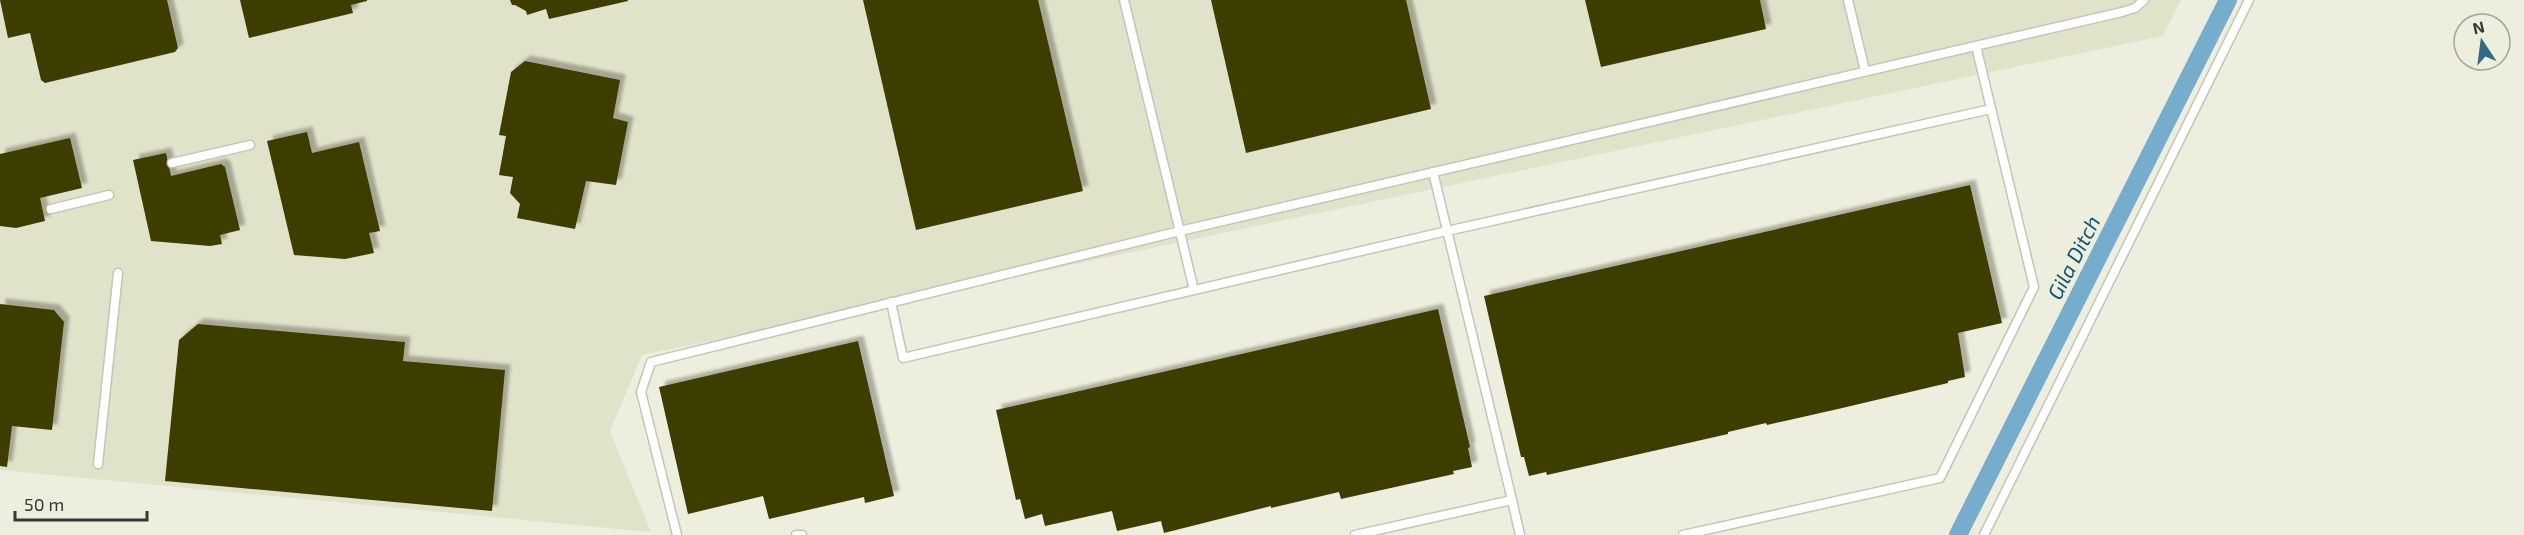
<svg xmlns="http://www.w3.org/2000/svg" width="2524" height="535" font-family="'Exo 2',sans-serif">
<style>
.built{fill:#e1e2ca}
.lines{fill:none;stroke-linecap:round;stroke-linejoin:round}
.canal{stroke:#76adcd;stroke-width:18}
.building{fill:#3c3c02;filter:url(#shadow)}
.lane-casing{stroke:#c4c5b5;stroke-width:11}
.lane{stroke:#fff;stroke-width:8}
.labels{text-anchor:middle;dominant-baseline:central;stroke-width:6;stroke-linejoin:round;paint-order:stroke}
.water-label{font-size:21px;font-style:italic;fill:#0f5575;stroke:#edeedd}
</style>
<defs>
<filter id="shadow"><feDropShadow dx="5.5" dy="-5.5" stdDeviation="1.5" flood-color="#0004"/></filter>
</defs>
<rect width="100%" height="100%" fill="#edeedd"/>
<polygon class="built" points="0,0 2181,0 2163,36 642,355 610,431 651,532 0,470"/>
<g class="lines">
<polyline class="canal" points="1958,535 2228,0"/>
</g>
<g class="building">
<polygon points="0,0 167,0 178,48 175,52 45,83 41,80 30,33 8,38"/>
<polygon points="240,0 367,0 367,1 351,5 353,13 249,38"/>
<polygon points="510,0 628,0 628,1 549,19 546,9 527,15 526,11 515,5 512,5"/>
<polygon points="863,0 1038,0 1083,191 916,230"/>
<polygon points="1211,0 1406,0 1431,109 1246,153"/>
<polygon points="1585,0 1760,0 1766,29 1601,67"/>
<polygon points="525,61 620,80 613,118 628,122 616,185 586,181 575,229 517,218 520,204 510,193 513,177 499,175 506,136 499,135 511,72"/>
<polygon points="307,132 312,153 359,142 380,231 369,233 374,253 345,259 294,255 267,141"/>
<polygon points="70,138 82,188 40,198 45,221 16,228 0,226 0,154"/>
<polygon points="166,153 171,176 221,164 225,167 240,230 220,235 222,244 210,246 151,241 133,160"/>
<polygon points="1970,185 2002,323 1958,333 1965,377 1948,381 1948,383 1838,409 1767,425 1766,423 1728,432 1728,434 1547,475 1546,472 1529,476 1524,457 1521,457 1484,296"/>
<polygon points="0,304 54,310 64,322 52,430 12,426 7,467 0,466"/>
<polygon points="1438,309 1470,447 1468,448 1472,467 1453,471 1454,474 1341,499 1339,492 1271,508 1271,506 1164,533 1161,521 1117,531 1112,511 1045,526 1042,514 1025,519 1020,499 1016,500 996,410"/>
<polygon points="198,324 405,342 403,361 505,370 492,511 165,481 179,340"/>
<polygon points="858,341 894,496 865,503 864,497 769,519 763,496 688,514 659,387"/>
</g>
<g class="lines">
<defs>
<g id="lane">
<polyline points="1124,0 1194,290"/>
<polyline points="1848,0 1865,71"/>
<polyline points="172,163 250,145"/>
<polyline points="51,209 109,195"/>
<polyline points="891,302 903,358 1447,231 1991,109"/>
<polyline points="98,464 118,273"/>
<polyline points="1512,500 1520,535"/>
<polyline points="677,535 641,392 651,362 1180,231 2122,12 2135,8 2144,0"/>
<polyline points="796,535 802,535"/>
<polyline points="1355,535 1512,500 1433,172"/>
<polyline points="1683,535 1940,478 2034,287 1976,46"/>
<polyline points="1984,535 2249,0"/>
</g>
</defs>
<use href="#lane" class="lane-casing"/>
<use href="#lane" class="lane"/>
</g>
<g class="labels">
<g class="water-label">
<text transform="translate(2073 257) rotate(-63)">Gila Ditch</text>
</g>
</g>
<g transform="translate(2482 42) rotate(347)"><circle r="28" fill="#edeedd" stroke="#a4a598" stroke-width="1.5"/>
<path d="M0-4.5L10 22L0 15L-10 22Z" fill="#346985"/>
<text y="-9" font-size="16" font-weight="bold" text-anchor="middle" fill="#373831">N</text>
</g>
<path d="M15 511v9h132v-9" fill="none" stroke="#373831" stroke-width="3"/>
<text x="24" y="511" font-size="18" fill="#373831" stroke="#edeedd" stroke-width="4.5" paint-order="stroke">50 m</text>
</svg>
